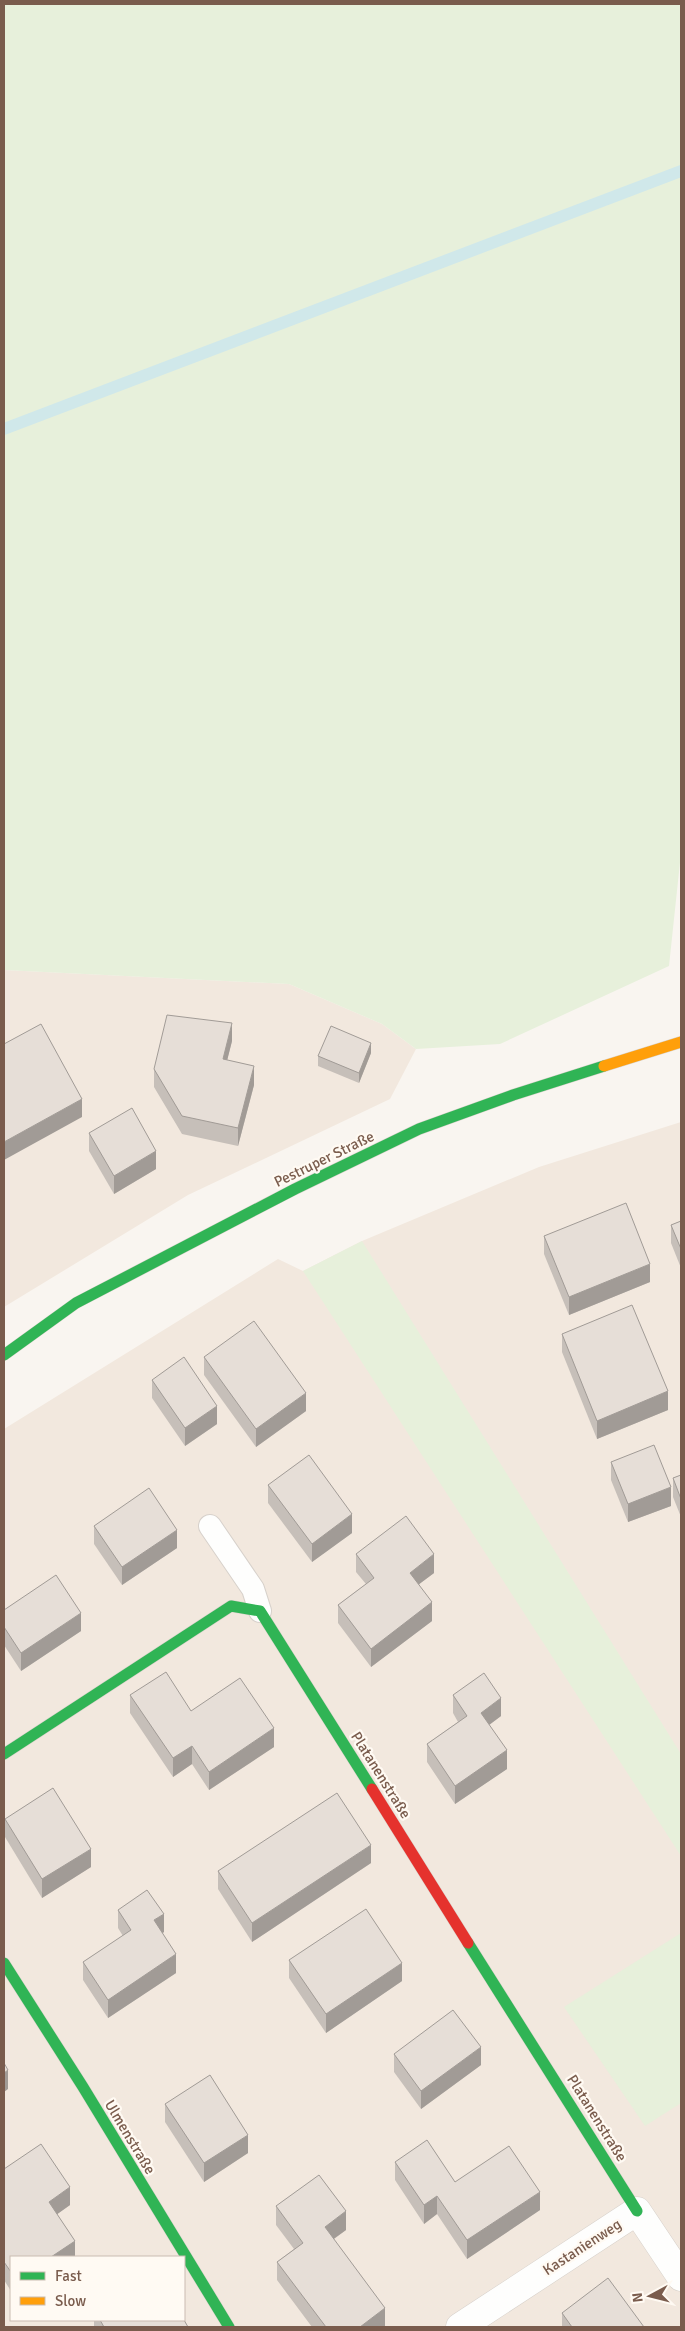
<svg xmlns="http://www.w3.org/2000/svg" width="685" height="2331" font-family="Signika,sans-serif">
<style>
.residential{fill:#f2e8de;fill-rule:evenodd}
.green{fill:#e7f0db}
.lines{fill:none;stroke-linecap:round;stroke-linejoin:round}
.stream{stroke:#d0e8ea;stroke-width:12}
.lane-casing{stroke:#d7d1cb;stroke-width:24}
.street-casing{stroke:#d7d1cb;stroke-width:29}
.fast-casing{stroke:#d9d2cb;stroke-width:12}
.slow-casing{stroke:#d9d2cb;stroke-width:12}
.jam-casing{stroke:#d9d2cb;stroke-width:12}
.lane{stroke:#fefefd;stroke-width:22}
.street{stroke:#fefefd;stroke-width:28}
.fast{stroke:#30b455;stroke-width:11}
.slow{stroke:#ff9f0a;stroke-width:11}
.jam{stroke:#e5322d;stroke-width:11}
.wall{fill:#c6bfb9}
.shaded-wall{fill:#a19b96}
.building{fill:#e6ded7;stroke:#a19b96}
.labels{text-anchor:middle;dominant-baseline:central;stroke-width:4.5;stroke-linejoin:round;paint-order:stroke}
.street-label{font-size:15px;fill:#7a5c4d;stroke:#fffaf3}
</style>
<rect width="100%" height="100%" fill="#f9f5f0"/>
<g class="residential">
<polygon points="4,970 289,984 382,1024 416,1049 390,1099 188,1195 4,1307"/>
<path d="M681,1122V2327H4V1429L278,1259L303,1271L362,1241L539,1167ZM11,2257H184V2320H11Z"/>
</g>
<g class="green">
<polygon points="4,4 681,4 681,853 669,966 500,1044 416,1049 382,1024 289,984 4,970"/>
<polygon points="362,1241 681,1754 681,1856 303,1271"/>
<polygon points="681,1933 681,2103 645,2126 564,2007"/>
</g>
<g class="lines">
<polyline class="stream" points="4,429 681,171"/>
<defs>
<polyline id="lane" points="210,1526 253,1589 260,1611"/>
<polyline id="street" points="460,2327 637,2211 681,2277"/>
<g id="fast">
<polyline points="4,1355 76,1303 295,1189 419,1129 513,1095 604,1066"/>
<polyline points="4,1754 231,1606 260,1611 372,1789"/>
<polyline points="468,1943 637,2211"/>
<polyline points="4,1963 83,2087 229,2327"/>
</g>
<polyline id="slow" points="604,1066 681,1042"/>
<polyline id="jam" points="372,1789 468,1943"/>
</defs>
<use href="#lane" class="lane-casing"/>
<use href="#street" class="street-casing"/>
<use href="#fast" class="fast-casing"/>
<use href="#slow" class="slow-casing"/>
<use href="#jam" class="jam-casing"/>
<use href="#lane" class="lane"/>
<use href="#street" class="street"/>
<use href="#fast" class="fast"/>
<use href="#slow" class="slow"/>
<use href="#jam" class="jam"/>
</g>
<g class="wall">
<polygon points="232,1041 227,1060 254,1085 238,1146 182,1134 154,1087 154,1069"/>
<polygon points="371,1053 359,1083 318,1066 318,1056"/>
<polygon points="89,1133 156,1169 114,1194 89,1151"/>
<polygon points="681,1221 681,1268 671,1243 671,1225"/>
<polygon points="544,1236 650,1282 569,1315 544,1254"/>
<polygon points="562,1334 668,1410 597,1439 562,1352"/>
<polygon points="204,1357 306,1411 256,1447 204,1375"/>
<polygon points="152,1380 217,1424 185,1446 152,1398"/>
<polygon points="611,1462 671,1506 628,1522 611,1480"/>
<polygon points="681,1475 681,1517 673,1497 673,1478"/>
<polygon points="268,1485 352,1533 312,1562 268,1503"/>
<polygon points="94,1526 177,1548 122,1585 94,1544"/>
<polygon points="356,1554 434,1573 419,1584 432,1621 371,1667 338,1623 338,1605 366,1584 356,1572"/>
<polygon points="4,1610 81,1631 21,1671 4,1645"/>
<polygon points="130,1695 191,1711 274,1747 209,1790 192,1764 173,1777 130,1713"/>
<polygon points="453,1695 501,1716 489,1725 507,1769 455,1804 427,1762 427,1744 458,1722 453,1713"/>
<polygon points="5,1819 91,1867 42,1898 5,1837"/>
<polygon points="371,1863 252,1942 218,1889 218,1871"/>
<polygon points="118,1910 164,1932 162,1933 176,1973 108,2018 83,1980 83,1962 123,1936 118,1928"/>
<polygon points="289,1960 402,1981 326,2033 289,1978"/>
<polygon points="394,2054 481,2065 421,2109 394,2072"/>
<polygon points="165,2104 248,2153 204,2182 165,2122"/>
<polygon points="395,2162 455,2182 540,2210 467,2259 437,2214 424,2224 395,2180"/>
<polygon points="4,2169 70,2205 57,2214 75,2257 11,2257 11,2291 4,2280"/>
<polygon points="276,2206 346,2230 334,2239 385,2327 312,2327 277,2280 277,2262 294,2249 276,2225"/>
<polygon points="562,2313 644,2327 562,2327"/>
<polygon points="94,2320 184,2320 188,2327 94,2327"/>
</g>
<g class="shaded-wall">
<polygon points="232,1023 232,1041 223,1077 223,1059"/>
<polygon points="371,1043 371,1053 359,1083 359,1073"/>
<polygon points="254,1066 254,1085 238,1146 238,1128"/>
<polygon points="82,1099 82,1117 4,1160 4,1142"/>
<polygon points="156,1151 156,1169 114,1194 114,1176"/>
<polygon points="650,1264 650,1282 569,1315 569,1297"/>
<polygon points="668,1391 668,1410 597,1439 597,1421"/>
<polygon points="306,1393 306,1411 256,1447 256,1429"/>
<polygon points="217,1406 217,1424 185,1446 185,1428"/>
<polygon points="671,1487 671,1506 628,1522 628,1504"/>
<polygon points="352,1514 352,1533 312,1562 312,1544"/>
<polygon points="177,1530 177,1548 122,1585 122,1567"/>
<polygon points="434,1554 434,1573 410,1591 410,1573"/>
<polygon points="432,1602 432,1621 371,1667 371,1649"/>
<polygon points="81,1613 81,1631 21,1671 21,1653"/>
<polygon points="501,1698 501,1716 481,1731 481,1713"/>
<polygon points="274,1728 274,1747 209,1790 209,1772"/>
<polygon points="192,1746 192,1764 173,1777 173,1758"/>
<polygon points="507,1750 507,1769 455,1804 455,1786"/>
<polygon points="371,1845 371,1863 252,1942 252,1923"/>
<polygon points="91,1849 91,1867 42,1898 42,1879"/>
<polygon points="164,1914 164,1932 154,1939 154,1920"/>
<polygon points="176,1954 176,1973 108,2018 108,2000"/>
<polygon points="402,1963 402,1981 326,2033 326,2014"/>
<polygon points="481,2047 481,2065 421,2109 421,2091"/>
<polygon points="8,2070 8,2089 4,2092 4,2073"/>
<polygon points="248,2135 248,2153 204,2182 204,2163"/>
<polygon points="70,2187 70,2205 49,2220 49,2202"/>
<polygon points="540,2192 540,2210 467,2259 467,2240"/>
<polygon points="437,2196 437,2214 424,2224 424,2205"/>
<polygon points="346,2211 346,2230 325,2245 325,2227"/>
<polygon points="75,2241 75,2257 51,2257"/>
<polygon points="385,2308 385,2327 360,2327"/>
</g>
<g class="building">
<polygon points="167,1015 232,1023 223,1059 254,1066 238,1128 182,1116 154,1069"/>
<polygon points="41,1024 82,1099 4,1142 4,1044"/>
<polygon points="331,1026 371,1043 359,1073 318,1056"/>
<polygon points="132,1108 156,1151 114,1176 89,1133"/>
<polygon points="626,1203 650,1264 569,1297 544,1236"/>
<polygon points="681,1221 681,1249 671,1225"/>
<polygon points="632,1305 668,1391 597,1421 562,1334"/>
<polygon points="254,1321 306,1393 256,1429 204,1357"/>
<polygon points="184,1357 217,1406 185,1428 152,1380"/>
<polygon points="654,1445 671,1487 628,1504 611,1462"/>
<polygon points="309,1455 352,1514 312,1544 268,1485"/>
<polygon points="681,1475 681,1499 673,1478"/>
<polygon points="149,1488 177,1530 122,1567 94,1526"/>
<polygon points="406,1516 434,1554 410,1573 432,1602 371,1649 338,1605 374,1578 356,1554"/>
<polygon points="56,1575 81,1613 21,1653 4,1627 4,1610"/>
<polygon points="166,1672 191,1711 240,1678 274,1728 209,1772 192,1746 173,1758 130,1695"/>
<polygon points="484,1673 501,1698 481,1713 507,1750 455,1786 427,1744 467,1716 453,1695"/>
<polygon points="53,1788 91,1849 42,1879 5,1819"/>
<polygon points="337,1793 371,1845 252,1923 218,1871"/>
<polygon points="147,1890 164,1914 154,1920 176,1954 108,2000 83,1962 131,1930 118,1910"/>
<polygon points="366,1909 402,1963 326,2014 289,1960"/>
<polygon points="453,2010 481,2047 421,2091 394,2054"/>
<polygon points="4,2063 8,2070 4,2073"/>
<polygon points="210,2075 248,2135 204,2163 165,2104"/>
<polygon points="427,2140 455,2182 509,2146 540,2192 467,2240 437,2196 424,2205 395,2162"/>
<polygon points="41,2144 70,2187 49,2202 75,2241 51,2257 11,2257 11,2272 4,2262 4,2169"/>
<polygon points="319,2175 346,2211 325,2227 385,2308 360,2327 326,2327 277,2262 303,2243 276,2206"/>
<polygon points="608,2278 644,2327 572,2327 562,2313"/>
<polygon points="100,2320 184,2320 188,2327 104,2327"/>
</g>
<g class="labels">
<g class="street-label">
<text transform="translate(324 1159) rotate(-26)">Pestruper Straße</text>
<text transform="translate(381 1775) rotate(58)">Platanenstraße</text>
<text transform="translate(597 2118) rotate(58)">Platanenstraße</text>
<text transform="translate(130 2137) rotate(59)">Ulmenstraße</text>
<text transform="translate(582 2247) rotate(-33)">Kastanienweg</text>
</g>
</g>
<rect width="685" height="2331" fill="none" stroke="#7a5c4d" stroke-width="10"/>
<rect x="10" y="2256" width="175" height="65" fill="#fffaf3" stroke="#cabbb1"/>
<rect x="20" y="2272" width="25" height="8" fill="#30b455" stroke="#cabbb1"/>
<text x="55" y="2281" font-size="15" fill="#7a5c4d">Fast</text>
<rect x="20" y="2297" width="25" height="8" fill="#ff9f0a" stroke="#cabbb1"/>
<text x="55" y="2306" font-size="15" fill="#7a5c4d">Slow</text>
<g transform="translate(650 2296) rotate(263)" stroke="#fffaf3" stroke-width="4" paint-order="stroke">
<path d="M0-4L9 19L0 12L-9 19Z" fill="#7a5c4d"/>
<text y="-8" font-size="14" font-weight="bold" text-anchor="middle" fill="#7a5c4d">N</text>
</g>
</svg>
